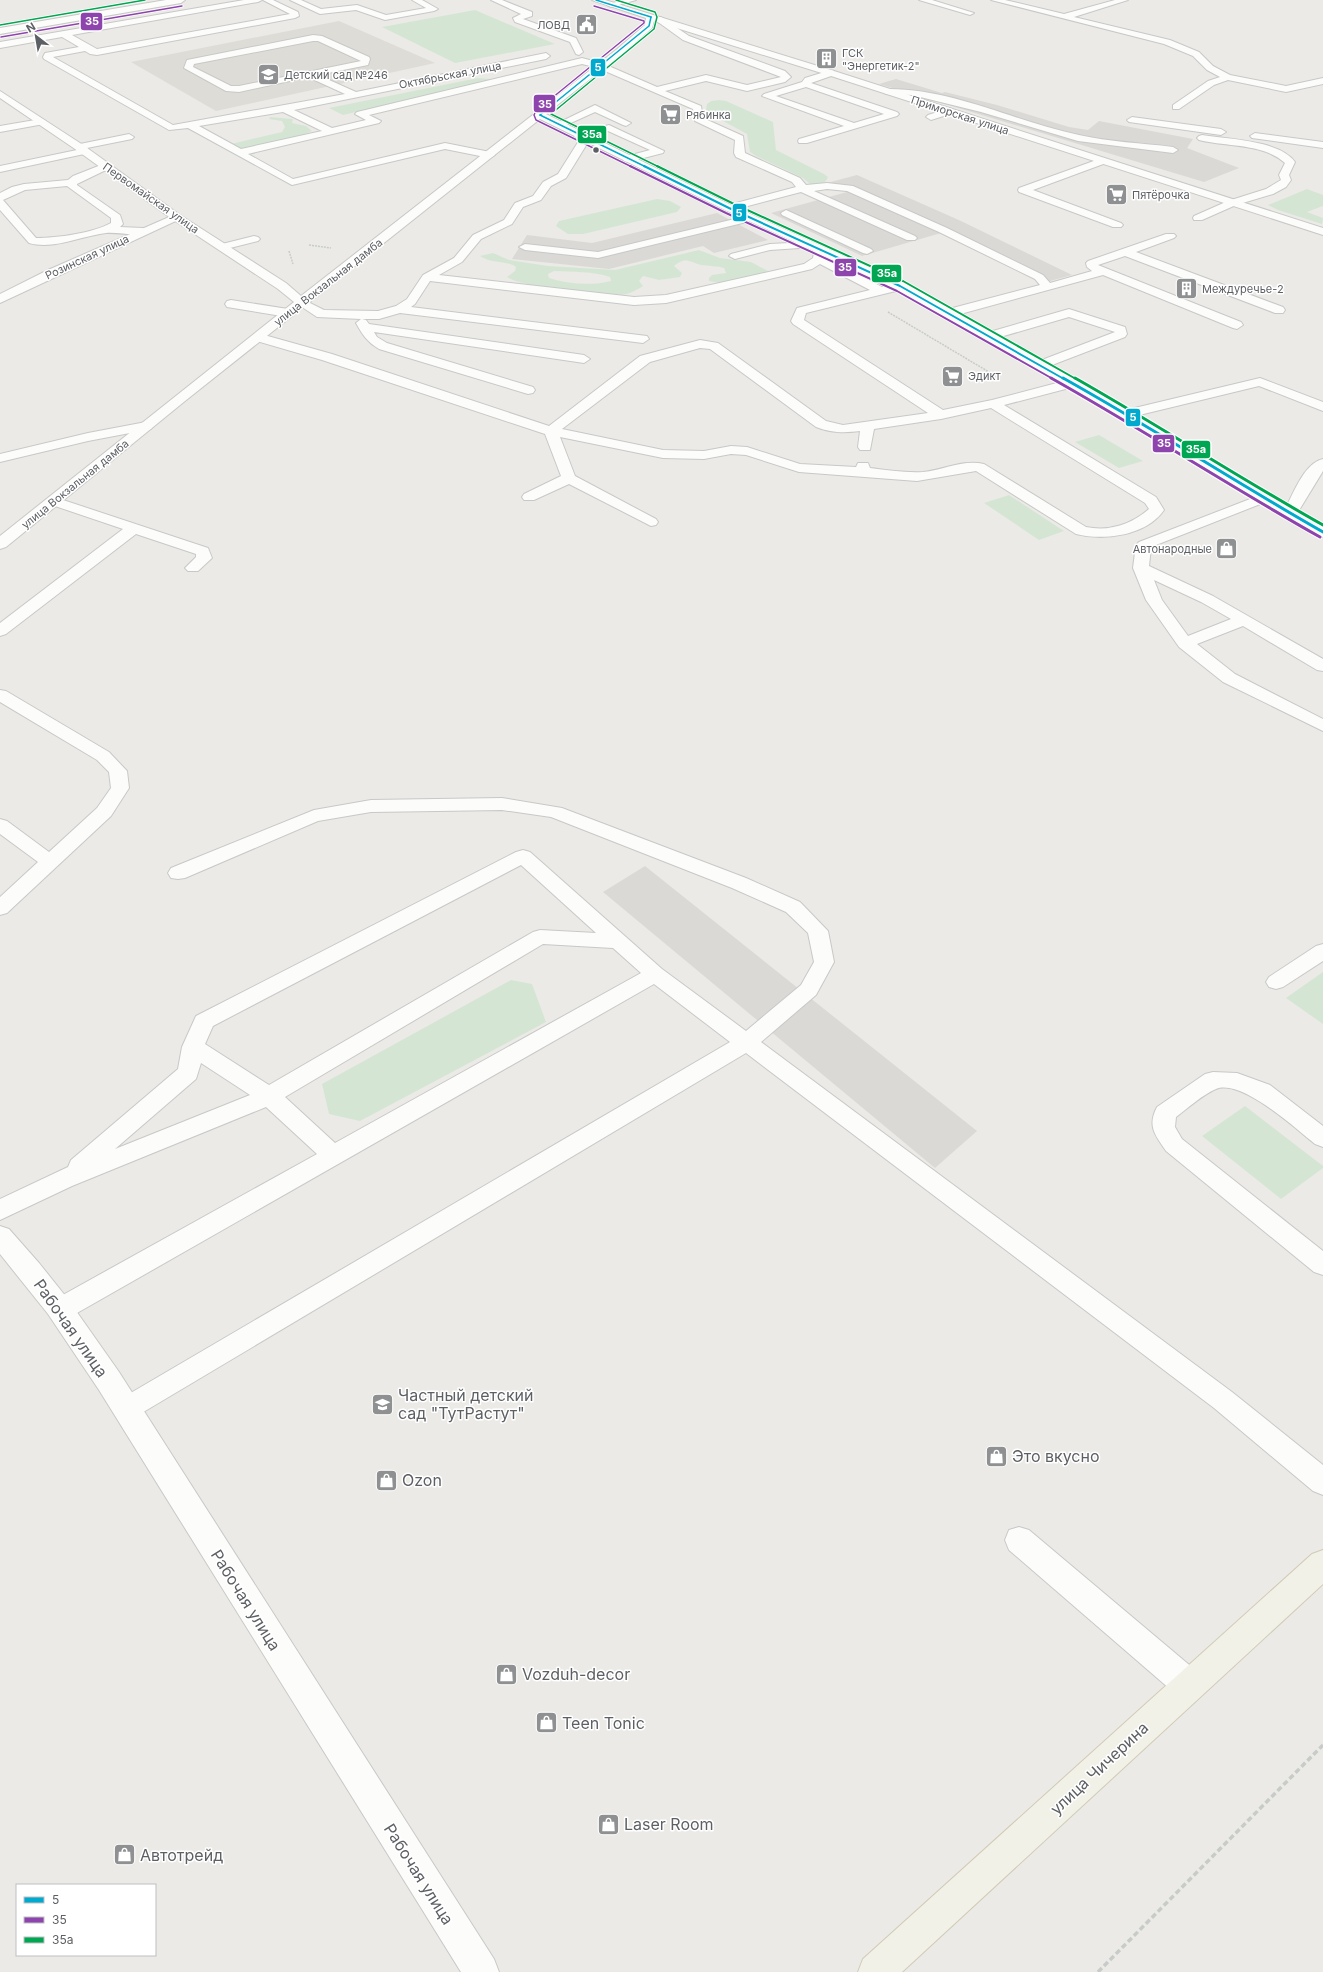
<svg xmlns="http://www.w3.org/2000/svg" width="1323" height="1972" font-family="Inter,sans-serif">
<style>
.industrial{fill:#dbd9d6}
.education{fill:#dedcd6}
.green{fill:#d4e6d3;fill-rule:evenodd}
.lines{fill:none;stroke-linecap:round;stroke-linejoin:round}
.lane-casing{stroke:#c8c8c8;stroke-width:2}
.street-casing{stroke:#c8c8c8;stroke-width:2}
.secondary-casing{stroke:#c8c8c7;stroke-width:2}
.primary-casing{stroke:#d1cab5;stroke-width:2}
.path-far1{stroke:#c8ccc9;stroke-width:1.5;stroke-dasharray:2 1;stroke-linecap:butt}
.path{stroke:#c8ccc9;stroke-width:3.5;stroke-dasharray:5.5 3;stroke-linecap:butt}
.lane{fill:#fcfcfb;fill-rule:evenodd}
.street{fill:#fcfcfb;fill-rule:evenodd}
.secondary{fill:#fcfcfb;fill-rule:evenodd}
.primary{fill:#f2f1e8;fill-rule:evenodd}
.bus-1-far2-casing{stroke:#fff;stroke-width:3}
.bus-1-far1-casing{stroke:#fff;stroke-width:3.5}
.bus-1-casing{stroke:#fff;stroke-width:5}
.bus-2-far2-casing{stroke:#fff;stroke-width:3}
.bus-2-far1-casing{stroke:#fff;stroke-width:3.5}
.bus-2-casing{stroke:#fff;stroke-width:5}
.bus-3-far2-casing{stroke:#fff;stroke-width:3}
.bus-3-far1-casing{stroke:#fff;stroke-width:3.5}
.bus-3-casing{stroke:#fff;stroke-width:5}
.bus-1-far2{stroke:#00a9ce;stroke-width:1.5}
.bus-1-far1{stroke:#00a9ce;stroke-width:2}
.bus-1{stroke:#00a9ce;stroke-width:3}
.bus-2-far2{stroke:#8e44ad;stroke-width:1.5}
.bus-2-far1{stroke:#8e44ad;stroke-width:2}
.bus-2{stroke:#8e44ad;stroke-width:3}
.bus-3-far2{stroke:#00a651;stroke-width:1.5}
.bus-3-far1{stroke:#00a651;stroke-width:2}
.bus-3{stroke:#00a651;stroke-width:3}
.bus-dot{fill:#5c5f63;stroke:#fff;stroke-width:1.5}
.labels{text-anchor:middle;dominant-baseline:central;stroke-width:3;stroke-linejoin:round;paint-order:stroke}
.far-poi-label{font-size:11px;fill:#5c5f63;stroke:#fff;text-anchor:start}
.far-street-label{font-size:11px;fill:#5c5f63;stroke:#fff}
.near-street-label{font-size:16px;fill:#5c5f63;stroke:#fff}
.near-poi-label{font-size:16px;fill:#5c5f63;stroke:#fff;text-anchor:start}
.line-badge{stroke:#fff;stroke-width:1.5}
.badge-label{font-size:11px;text-anchor:middle;font-weight:bold;fill:#fff}
</style>
<rect width="100%" height="100%" fill="#ebeae6"/>
<g class="industrial">
<polygon points="896,79 942,93 945,92 997,105 1069,127 1088,130 1099,121 1193,139 1187,148 1239,168 1204,182 879,84"/>
<polygon points="857,175 961,221 1072,275 1043,283 941,233 862,256 771,213 847,192 827,183"/>
<polygon points="717,213 768,240 714,253 703,246 609,269 512,259 527,235 592,243"/>
<polygon points="645,866 977,1131 935,1168 603,892"/>
</g>
<polygon class="education" points="339,21 435,63 216,111 131,62"/>
<g class="green">
<polygon points="475,10 555,44 455,63 382,27"/>
<polygon points="478,78 490,79 491,81 343,115 329,108"/>
<path d="M719,100L726,101L773,122L776,150L824,174L828,177C825,185 818,185 811,185L803,178L756,156L750,152L747,134L714,116L706,110L707,104L711,101Z"/>
<path d="M270,117L293,119L292,123L306,126L312,131C298,138 254,150 239,148C236,147 233,145 231,144L282,132L285,127L282,121L269,119Z"/>
<polygon points="1307,189 1323,195 1323,206 1307,212 1323,218 1322,224 1278,210 1268,205"/>
<polygon points="657,199 670,201 681,207 677,212 583,234 568,234 556,226 559,221"/>
<path d="M699,250L720,258L751,262L768,271L765,274C746,278 728,285 709,281V278L712,275L726,273L724,268C717,266 709,266 701,265C689,262 686,256 674,266L682,273L680,277L659,280L643,276L639,281L643,286C638,289 632,293 626,294C608,297 521,287 507,277L515,271L516,267C506,260 491,264 480,256L493,253L509,260L548,266L615,270ZM554,271C573,272 592,271 610,277L611,281C591,286 568,284 549,278L548,274Z"/>
<polygon points="1099,435 1143,461 1119,468 1075,442"/>
<polygon points="1009,495 1064,531 1039,540 984,503"/>
<polygon points="1323,972 1323,1024 1286,998"/>
<polygon points="511,980 532,984 546,1022 360,1121 329,1114 322,1084"/>
<polygon points="1245,1106 1323,1166 1323,1168 1281,1199 1202,1136"/>
</g>
<g class="lines">
<defs>
<g id="lane">
<path d="M244,0H262L258,2L72,35L97,49L290,14L263,0H273L298,12L299,16L295,18L97,55L90,54L85,51L53,57L173,125L345,94L308,77L239,92L226,91L184,68L187,60L313,35L322,36L369,57L370,59L368,65L318,75L356,92L546,53L550,56L546,59L294,110L332,128L366,120L355,114L357,112L582,58L604,64L657,87L706,75L747,85L781,77L683,40L658,22V18L661,17L689,36L785,71L791,77L785,82L747,91L706,81L665,91L701,106L703,118L743,136L745,153L800,178L806,185L827,183L853,186L947,228L1043,275L1050,283L1092,271L1087,267L1086,263L1088,261L1166,234H1174L1176,236L1174,238L1136,252L1283,307L1285,310L1283,313H1275L1125,256L1098,265L1241,322L1243,325L1237,329L1233,328L1103,275L953,316H945L943,313L945,310L1040,285L1035,279L939,232L847,191L827,189L814,191L915,236L917,238L915,240H907L801,192L729,211L725,210L724,208L725,206L796,187L792,182L736,157L734,153L735,140L695,121L693,109L598,68L582,64L369,115L381,121L379,123L248,154L293,179L445,143L490,152L495,155L490,158L445,149L292,185L188,128L169,130L44,59L43,57L45,53L79,47L62,37L0,48V42ZM313,41H318L361,61L239,86H231L193,67L194,64ZM283,112L322,131L241,149L199,126Z"/>
<polygon points="290,0 301,0 321,9 357,5 386,15 426,8 412,0 422,0 438,9 434,11 385,20 356,10 320,14"/>
<polygon points="491,0 502,0 532,12 532,16 523,19 576,38 583,52 579,55 576,54 570,42 515,22 513,18 521,14"/>
<polygon points="622,0 636,0 611,7 607,5"/>
<polygon points="919,0 932,0 974,13 970,15"/>
<polygon points="991,0 1005,0 1064,14 1115,0 1128,0 1074,17 1170,40 1199,52 1213,66 1230,75 1286,86 1323,78 1323,84 1286,92 1228,80 1214,85 1179,109 1173,109 1173,105 1208,81 1220,77 1207,70 1193,56 1164,44"/>
<path d="M831,70L834,71V75L811,83L897,112L899,114L897,116L807,143H799L798,141L799,139L844,126L762,96L764,94L802,82L805,78ZM806,87L884,114L854,123L776,96Z"/>
<path d="M889,89C954,89 1016,122 1079,135C1109,142 1142,143 1173,147L1178,150L1173,153L1078,141L981,112L912,95L886,94L884,92Z"/>
<polygon points="595,105 631,123 626,126 623,125 595,112 562,127 559,128 554,125"/>
<polygon points="950,108 955,111 953,113 931,120 926,117 928,115"/>
<polygon points="1132,117 1221,129 1226,132 1221,135 1129,122 1127,120"/>
<polygon points="41,119 44,120 46,122 44,124 0,132 0,126"/>
<path d="M609,125L664,151L663,153L628,162L624,161L623,159L624,157L650,150L608,131L588,137L590,139L566,178L551,186L541,200L523,207L512,224L481,239L462,262L439,275L634,297L666,295L804,264L813,258L815,248H823L825,257L882,287L900,282L906,286L904,289L806,313L804,320L943,410L992,400L1072,379L1077,380L1079,383L1077,386L1004,405L1156,497L1164,510C1146,536 1104,541 1076,534L976,471L917,481L799,472L746,455L731,454L704,459L663,458L560,437L575,476L656,519L658,522L656,525L651,526L569,484L534,500H524L522,497L524,494L561,476L545,434L322,360L253,340L251,337L257,333L332,354L549,426L640,356L700,340L718,343L826,421L843,425L928,413L793,324L791,321L797,308L870,290L820,264L812,269L666,303L634,305L430,281L415,304L411,307L647,336L649,339L643,343L400,313L379,319H362L366,320L369,324L584,355L590,359L584,363L374,332L377,337L387,343L533,387L535,390L533,393L528,394L379,349C367,342 362,334 356,323L361,319L317,317L296,303L302,299L324,310L378,311L396,306L407,299L423,275L454,258L473,235L504,220L515,203L533,196L543,182L558,174L580,139L576,138L574,136L576,134ZM700,348L710,349L816,427C832,433 844,433 860,431L858,447L860,450H870L874,429L941,419L991,408L1145,503L1149,509C1132,524 1109,532 1086,527L984,464C964,459 943,470 923,472C905,473 888,470 870,468L868,463H858L856,467L800,464L747,447L731,446L704,451L663,450L562,429L650,362Z"/>
<polygon points="1255,133 1323,142 1323,148 1252,138 1250,136"/>
<polygon points="129,134 134,137 132,139 87,148 90,151 89,153 0,172 0,166 77,150 74,147 75,145"/>
<path d="M1202,135C1227,139 1279,140 1295,162L1289,175L1291,180L1286,187L1273,194L1236,205L1202,220H1194L1193,218L1194,216L1228,201L1266,189L1281,180L1279,175L1285,163C1263,143 1226,147 1199,140L1197,138L1199,136Z"/>
<polygon points="1102,158 1107,161 1106,163 1033,190 1121,223 1123,225 1121,227 1113,227 1019,192 1018,190 1019,188"/>
<path d="M106,163L110,164L111,166L110,168L77,184V185L120,215L123,224L120,227L143,228L149,231L147,233C134,237 120,232 106,233C81,236 54,250 29,243L0,210V193L12,187L24,184L68,180L73,176ZM67,186L111,218V223C93,233 57,238 36,238L3,200L25,190Z"/>
<polygon points="786,210 871,249 873,251 867,254 863,253 782,215 781,213"/>
<polygon points="751,215 756,218 755,220 598,258 525,250 519,247 525,244 598,252"/>
<polygon points="254,236 258,237 260,239 258,241 222,250 216,247 218,245"/>
<polygon points="810,242 814,243 816,245 814,247 770,250 735,259 729,256 731,254 770,244"/>
<polygon points="231,300 288,309 294,313 288,317 227,307 225,304 227,301"/>
<polygon points="1069,309 1125,327 1127,334 1125,337 1039,370 1033,366 1034,363 1115,332 1069,317 990,340 984,336 986,333"/>
<polygon points="1260,378 1323,402 1323,411 1259,386 1127,418 1122,417 1120,414 1122,411"/>
<polygon points="146,422 151,423 153,426 151,429 88,441 0,462 0,454 88,433"/>
<path d="M1263,494L1268,495L1270,498L1268,501L1151,547L1149,566L1213,596L1323,659V671L1317,670L1243,626L1197,644L1235,674L1323,719V731L1223,682L1179,647L1146,600L1133,568L1136,545L1139,542ZM1154,580L1201,602L1231,619L1188,636L1162,600Z"/>
<polygon points="54,497 208,548 212,558 198,571 188,571 185,568 196,557 196,554 136,534 6,634 0,636 0,623 123,529 49,504 47,501 49,498"/>
<polygon points="0,690 6,691 109,752 127,771 129,788 111,816 7,913 0,915 0,897 38,862 0,834 0,819 7,821 49,852 97,808 111,788 109,772 97,760 0,702"/>
<path d="M502,798L562,808L746,878L800,902L828,931L834,962L816,995L761,1042L1232,1392L1323,1465V1495L1313,1491L1214,1408L746,1053L135,1417L126,1421L117,1417L113,1409L117,1401L730,1042L654,984L70,1317L61,1320L52,1317L48,1309L52,1301L317,1154L266,1107L72,1186L0,1220V1199L68,1167L71,1160L178,1069L182,1047L196,1016L516,852L523,850L530,852L662,969L746,1031L801,985L814,962L808,933L786,912L732,888L551,817L502,810L371,812L318,821L185,878L178,879L171,878L168,873L171,868L314,810L371,800ZM521,865L596,933L540,930L533,932L269,1085L205,1044L213,1026ZM543,944L613,948L641,973L335,1143L285,1097ZM201,1063L250,1095L115,1149L196,1079Z"/>
<polygon points="1323,944 1323,961 1283,987 1276,989 1269,987 1266,982 1269,977 1316,946"/>
<path d="M1213,1072L1237,1073L1270,1085L1323,1126V1147L1315,1144C1296,1129 1241,1078 1216,1089C1202,1095 1188,1108 1176,1117L1175,1127L1182,1139L1323,1251V1275L1314,1272L1166,1151C1155,1135 1147,1126 1157,1107L1205,1074Z"/>
<polygon points="1019,1527 1029,1530 1200,1674 1204,1685 1200,1696 1189,1700 1178,1696 1009,1550 1005,1540 1009,1530"/>
</g>
<g id="street">
<polygon points="176,214 180,215 182,217 180,219 0,303 0,294 48,270"/>
<polygon points="0,1226 9,1229 39,1263 67,1298 119,1372 494,1959 499,1972 461,1972 99,1390 48,1314 0,1254"/>
</g>
<g id="secondary">
<polygon points="166,0 185,0 181,3 0,34 0,28"/>
<path d="M592,0H605L834,71L1323,228V235L828,75L654,21L652,28L622,54L546,114L733,206L904,283L1132,411L1287,505C1295,490 1305,463 1323,459V471L1298,512L1323,526V537L1317,535L1258,501L1122,417L896,289L725,210L540,119L185,401L6,547L0,549V536L294,302L278,289L172,219L75,149L0,98V91L83,145L180,215L286,283L301,296L616,50L645,25L646,18Z"/>
</g>
<polygon id="primary" points="1323,1550 1323,1584 902,1972 858,1972 863,1959 1312,1554"/>
</defs>
<use href="#lane" class="lane-casing"/>
<use href="#street" class="street-casing"/>
<use href="#secondary" class="secondary-casing"/>
<use href="#primary" class="primary-casing"/>
<g class="path-far1">
<polyline points="309,245 331,248"/>
<polyline points="289,251 293,264"/>
<polyline points="888,312 999,378"/>
</g>
<polyline class="path" points="1098,1972 1323,1745"/>
<use href="#lane" class="lane"/>
<use href="#street" class="street"/>
<use href="#secondary" class="secondary"/>
<use href="#primary" class="primary"/>
<defs>
<g id="bus-1-far2">
<polyline points="596,0 651,17"/>
<polyline points="540,115 646,167"/>
<polyline points="540,115 649,26 651,17"/>
</g>
<polyline id="bus-1-far1" points="644,166 729,208 900,286 1064,379"/>
<path id="bus-1" d="M1063,378C1151,427 1235,482 1323,532"/>
<g id="bus-2-far2">
<polyline points="594,6 644,21 644,23 536,111 534,115 536,120 632,167"/>
<polyline points="1,37 182,6"/>
</g>
<polyline id="bus-2-far1" points="630,166 726,213 897,291 1053,379"/>
<path id="bus-2" d="M1051,378C1142,429 1229,486 1320,537"/>
<g id="bus-3-far2">
<polyline points="616,0 655,12 657,17 654,29 551,114 659,167"/>
<polyline points="0,25 145,0"/>
</g>
<polyline id="bus-3-far1" points="657,166 732,203 903,281 1076,379"/>
<path id="bus-3" d="M1075,378C1158,425 1239,478 1323,525"/>
</defs>
<use href="#bus-1-far2" class="bus-1-far2-casing"/>
<use href="#bus-1-far1" class="bus-1-far1-casing"/>
<use href="#bus-1" class="bus-1-casing"/>
<use href="#bus-2-far2" class="bus-2-far2-casing"/>
<use href="#bus-2-far1" class="bus-2-far1-casing"/>
<use href="#bus-2" class="bus-2-casing"/>
<use href="#bus-3-far2" class="bus-3-far2-casing"/>
<use href="#bus-3-far1" class="bus-3-far1-casing"/>
<use href="#bus-3" class="bus-3-casing"/>
<use href="#bus-1-far2" class="bus-1-far2"/>
<use href="#bus-1-far1" class="bus-1-far1"/>
<use href="#bus-1" class="bus-1"/>
<use href="#bus-2-far2" class="bus-2-far2"/>
<use href="#bus-2-far1" class="bus-2-far1"/>
<use href="#bus-2" class="bus-2"/>
<use href="#bus-3-far2" class="bus-3-far2"/>
<use href="#bus-3-far1" class="bus-3-far1"/>
<use href="#bus-3" class="bus-3"/>
</g>
<defs>
<symbol id="civic-square" viewBox="-11 -11 22 22"><rect x="-9" y="-9" width="18" height="18" rx="4" fill="#8e9091" stroke="#fff"/><path d="M-.6-6.5H3V-4.5H.6V-3L4-1V1h2V6H-6V1h2V-1L-.6-3ZM-1.2 2.5V6h2.4V2.5Z" fill="#fff"/></symbol>
<symbol id="building-square" viewBox="-11 -11 22 22"><rect x="-9" y="-9" width="18" height="18" rx="4" fill="#8e9091" stroke="#fff"/><path d="M-4-6H4V6H1V3H-1V6H-4ZM-2.5-4.3h1.7v1.8h-1.7ZM.8-4.3h1.7v1.8H.8ZM-2.5-1h1.7V.8h-1.7ZM.8-1h1.7V.8H.8Z" fill="#fff"/></symbol>
<symbol id="school-square" viewBox="-11 -11 22 22"><rect x="-9" y="-9" width="18" height="18" rx="4" fill="#8e9091" stroke="#fff"/><path d="M0-5L7-2L0 1L-7-2ZM-4 1L0 2.5L4 1V4Q0 6-4 4Z" fill="#fff"/></symbol>
<symbol id="supermarket-square" viewBox="-11 -11 22 22"><rect x="-9" y="-9" width="18" height="18" rx="4" fill="#8e9091" stroke="#fff"/><path d="M-6-5.5h2.5l.6 2H6L4.5 2H-2.5L-4.4-4H-6ZM-1.5 3.2a1.3 1.3 0 1 0 .1 0ZM3 3.2a1.3 1.3 0 1 0 .1 0Z" fill="#fff"/></symbol>
<symbol id="shop-square" viewBox="-11 -11 22 22"><rect x="-9" y="-9" width="18" height="18" rx="4" fill="#8e9091" stroke="#fff"/><path d="M-5-2.5h2.3a2.7 3.5 0 0 1 5.4 0H5L5.5 6h-11ZM-1.5-2.5h3a1.5 2.3 0 0 0-3 0Z" fill="#fff"/></symbol>
</defs>
<g fill-rule="evenodd">
<use href="#civic-square" x="574" y="12" width="25" height="25"/>
<use href="#building-square" x="814" y="46" width="25" height="25"/>
<use href="#school-square" x="256" y="62" width="25" height="25"/>
<use href="#supermarket-square" x="658" y="102" width="25" height="25"/>
<use href="#supermarket-square" x="1104" y="182" width="25" height="25"/>
<use href="#building-square" x="1174" y="276" width="25" height="25"/>
<use href="#supermarket-square" x="940" y="364" width="25" height="25"/>
<use href="#shop-square" x="1214" y="536" width="25" height="25"/>
<use href="#school-square" x="370" y="1392" width="25" height="25"/>
<use href="#shop-square" x="984" y="1444" width="25" height="25"/>
<use href="#shop-square" x="374" y="1468" width="25" height="25"/>
<use href="#shop-square" x="494" y="1662" width="25" height="25"/>
<use href="#shop-square" x="534" y="1710" width="25" height="25"/>
<use href="#shop-square" x="596" y="1812" width="25" height="25"/>
<use href="#shop-square" x="112" y="1842" width="25" height="25"/>
</g>
<circle class="bus-dot" cx="596" cy="150" r="3.5"/>
<g class="labels">
<g class="far-poi-label">
<text x="570" y="25" text-anchor="end">ЛОВД</text>
<text x="842" y="53">ГСК<tspan x="842" dy="13">"Энергетик-2"</tspan></text>
<text x="284" y="75">Детский сад №246</text>
<text x="686" y="115">Рябинка</text>
<text x="1132" y="195">Пятёрочка</text>
<text x="1202" y="289">Междуречье-2</text>
<text x="968" y="376">Эдикт</text>
<text x="1212" y="549" text-anchor="end">Автонародные</text>
</g>
<g class="far-street-label">
<text transform="translate(450 75) rotate(-11)">Октябрьская улица</text>
<text transform="translate(960 115) rotate(18)">Приморская улица</text>
<text transform="translate(151 198) rotate(35)">Первомайская улица</text>
<text transform="translate(87 257) rotate(-25)">Розинская улица</text>
<text transform="translate(328 282) rotate(-38)">улица Вокзальная дамба</text>
<text transform="translate(75 484) rotate(-39)">улица Вокзальная дамба</text>
</g>
<g class="near-street-label">
<text transform="translate(71 1328) rotate(55)">Рабочая улица</text>
<text transform="translate(246 1600) rotate(58)">Рабочая улица</text>
<text transform="translate(1099 1768) rotate(-43)">улица Чичерина</text>
<text transform="translate(419 1874) rotate(58)">Рабочая улица</text>
</g>
<g class="near-poi-label">
<text x="398" y="1395">Частный детский<tspan x="398" dy="18">сад "ТутРастут"</tspan></text>
<text x="1012" y="1456">Это вкусно</text>
<text x="402" y="1480">Ozon</text>
<text x="522" y="1674">Vozduh-decor</text>
<text x="562" y="1723">Teen Tonic</text>
<text x="624" y="1824">Laser Room</text>
<text x="140" y="1855">Автотрейд</text>
</g>
</g>
<g class="line-badge">
<rect x="80" y="12" width="23" height="19" rx="4" fill="#8e44ad"/>
<rect x="590" y="58" width="16" height="19" rx="4" fill="#00a9ce"/>
<rect x="533" y="94" width="23" height="19" rx="4" fill="#8e44ad"/>
<rect x="577" y="125" width="30" height="19" rx="4" fill="#00a651"/>
<rect x="732" y="203" width="15" height="19" rx="4" fill="#00a9ce"/>
<rect x="834" y="258" width="23" height="19" rx="4" fill="#8e44ad"/>
<rect x="871" y="264" width="31" height="19" rx="4" fill="#00a651"/>
<rect x="1125" y="408" width="16" height="19" rx="4" fill="#00a9ce"/>
<rect x="1152" y="434" width="23" height="19" rx="4" fill="#8e44ad"/>
<rect x="1181" y="440" width="30" height="19" rx="4" fill="#00a651"/>
</g>
<g class="badge-label">
<text x="92" y="25">35</text>
<text x="598" y="71">5</text>
<text x="545" y="108">35</text>
<text x="592" y="138">35а</text>
<text x="739" y="217">5</text>
<text x="845" y="271">35</text>
<text x="887" y="277">35а</text>
<text x="1133" y="421">5</text>
<text x="1164" y="447">35</text>
<text x="1196" y="453">35а</text>
</g>
<rect x="16" y="1884" width="140" height="72" fill="#ffffff" stroke="#bebfc1"/>
<rect x="24" y="1897" width="20" height="6" fill="#00a9ce" stroke="#bebfc1"/>
<text x="52" y="1904" font-size="12" fill="#5c5f63">5</text>
<rect x="24" y="1917" width="20" height="6" fill="#8e44ad" stroke="#bebfc1"/>
<text x="52" y="1924" font-size="12" fill="#5c5f63">35</text>
<rect x="24" y="1937" width="20" height="6" fill="#00a651" stroke="#bebfc1"/>
<text x="52" y="1944" font-size="12" fill="#5c5f63">35а</text>
<g transform="translate(36 36) rotate(329)" stroke="#ffffff" stroke-width="3" paint-order="stroke">
<path d="M0-3L7 15L0 10L-7 15Z" fill="#5c5f63"/>
<text y="-6" font-size="11" font-weight="bold" text-anchor="middle" fill="#5c5f63">N</text>
</g>
</svg>
